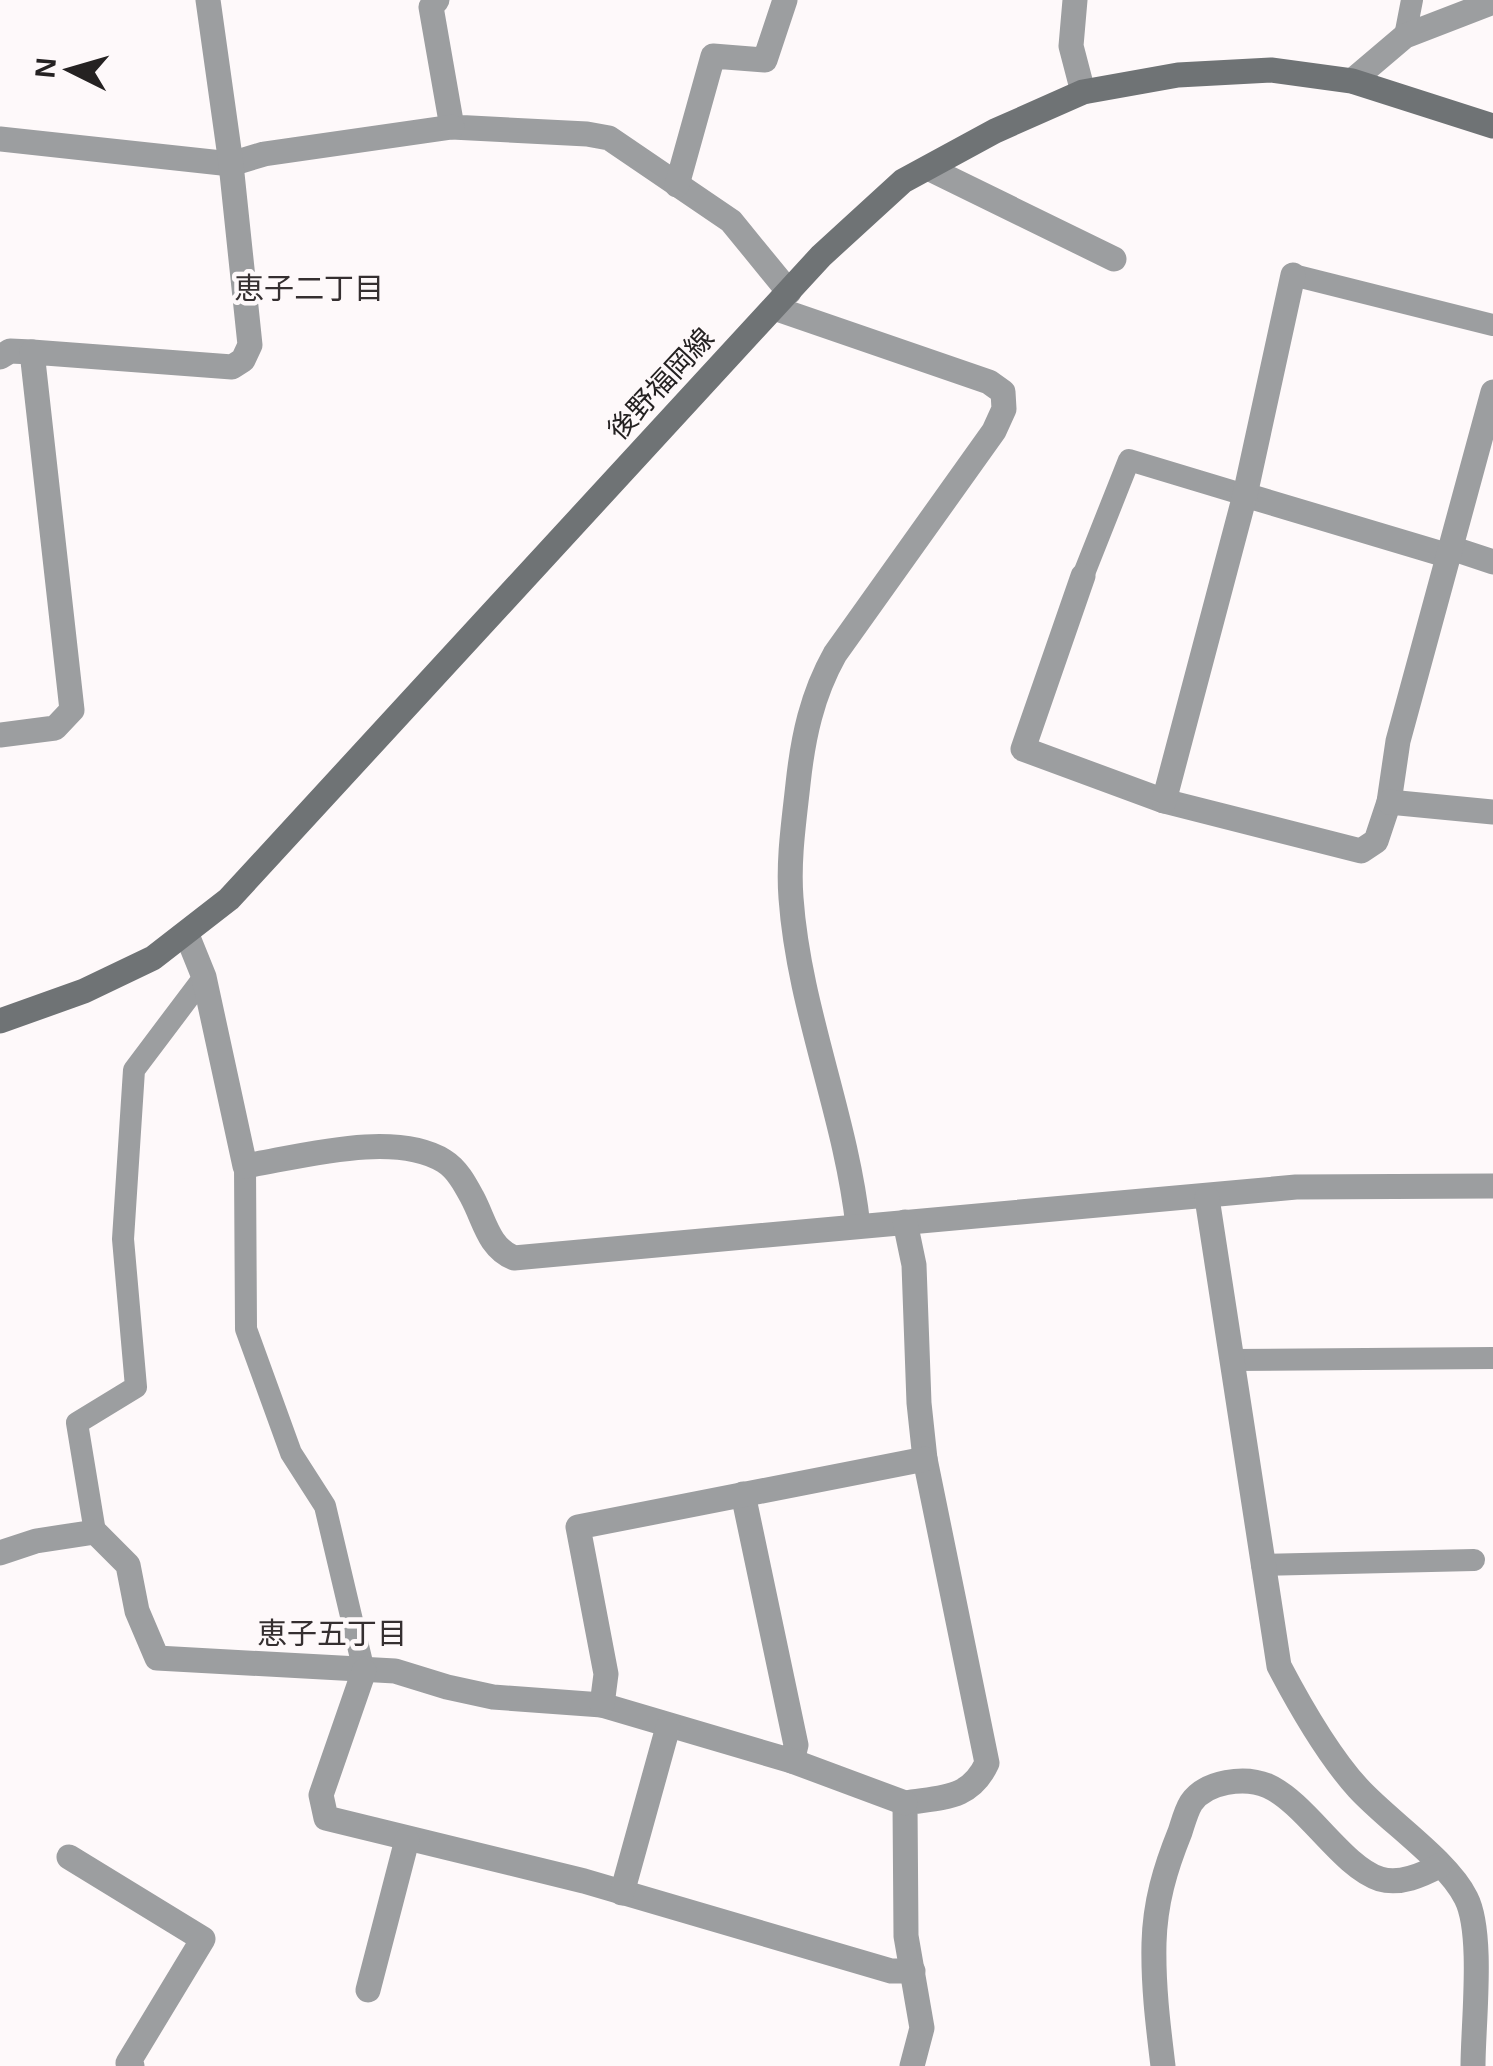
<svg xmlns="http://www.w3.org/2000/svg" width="1493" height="2066" font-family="Helvetica,'Noto Sans JP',sans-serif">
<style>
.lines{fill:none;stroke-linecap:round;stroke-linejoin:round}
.lane{stroke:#9c9ea0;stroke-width:22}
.street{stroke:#9c9ea0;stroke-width:25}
.secondary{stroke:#6f7375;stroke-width:25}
.labels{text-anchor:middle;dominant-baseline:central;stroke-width:9;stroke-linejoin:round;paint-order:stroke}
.street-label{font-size:28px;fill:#252222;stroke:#fef9fa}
.neighbourhood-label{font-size:30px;fill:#352f30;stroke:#fef9fa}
</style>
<rect width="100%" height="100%" fill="#fef9fa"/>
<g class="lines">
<g class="lane">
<polyline points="1405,36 1412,0"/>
<polyline points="1293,275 1493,325"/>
<polyline points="1083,576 1129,460 1245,495"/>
<polyline points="245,1166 246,1329 291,1453 325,1506 364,1671"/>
<polyline points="1232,1360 1493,1358"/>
<polyline points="95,1532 77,1423 136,1387 123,1239 134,1070 204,977"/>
<polyline points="1262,1565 1474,1560"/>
</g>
<g class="street">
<polyline points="437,0 431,7 452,127 587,134 609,138 731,221 789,292"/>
<polyline points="1075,0 1071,46 1083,92"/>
<polyline points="1352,81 1405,36 1493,2"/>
<polyline points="0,139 231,164 264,154 452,127"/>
<polyline points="928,168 1114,259"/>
<polyline points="677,185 713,56 765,60 785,0"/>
<path d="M774,308L989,382L1003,392L1004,409L994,431L835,654C812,695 803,737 798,784C794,821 788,860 791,898C799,1010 846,1115 858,1226"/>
<polyline points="0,357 10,351 32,352"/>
<polyline points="1245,495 1449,556"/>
<polyline points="1451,548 1493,562"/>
<polyline points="1083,576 1023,749 1164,801 1361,851 1376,841 1389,802 1398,741 1493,392"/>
<polyline points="0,735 55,728 72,710 32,352 232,367 243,360 250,345 231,164 208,0"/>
<polyline points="1164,801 1245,495 1293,275"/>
<polyline points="1389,802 1493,812"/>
<path d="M187,935L204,977L245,1166C300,1157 394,1130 444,1161C457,1169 465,1184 472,1197C485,1221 488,1247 514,1258L1296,1187L1493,1186"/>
<path d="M1207,1198L1279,1666C1300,1706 1328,1755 1358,1788C1388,1821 1447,1860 1466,1898C1484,1933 1473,2024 1473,2066"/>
<path d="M905,1222L914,1265L919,1403L925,1459L987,1763C970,1800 942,1797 905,1803L906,1936L922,2028L912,2066"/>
<polyline points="743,1494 796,1745 792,1761"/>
<polyline points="0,1553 36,1541 95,1532 128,1565 137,1611 157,1658 395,1671 447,1687 493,1697 602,1705 792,1761 905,1803"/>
<polyline points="364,1671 321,1795 326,1818 584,1881 891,1971 913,1971"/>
<polyline points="602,1705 606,1674 578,1527 925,1459"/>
<polyline points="69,1857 203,1939 128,2063 132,2066"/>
<polyline points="622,1893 668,1727"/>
<polyline points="368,1990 407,1840"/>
<path d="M1163,2066C1158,2025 1153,1985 1154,1943C1155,1903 1165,1869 1180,1832C1183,1823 1186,1811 1191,1803C1206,1781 1245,1776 1268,1786C1306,1803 1342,1867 1380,1879C1400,1885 1422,1875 1439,1866"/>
</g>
<polyline class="secondary" points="0,1021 84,991 153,958 229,899 821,256 903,181 995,131 1083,92 1178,75 1271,70 1352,81 1493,126"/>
</g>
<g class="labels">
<g class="street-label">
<text transform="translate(661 384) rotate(-47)">後野福岡線</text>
</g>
<g class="neighbourhood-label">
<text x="309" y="288">恵子二丁目</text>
<text x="332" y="1633">恵子五丁目</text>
</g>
</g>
<g transform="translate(70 70) rotate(275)" stroke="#fef9fa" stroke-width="8" paint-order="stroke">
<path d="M0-8L18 38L0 25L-18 38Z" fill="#252222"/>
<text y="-15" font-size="28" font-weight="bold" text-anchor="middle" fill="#252222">N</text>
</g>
</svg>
